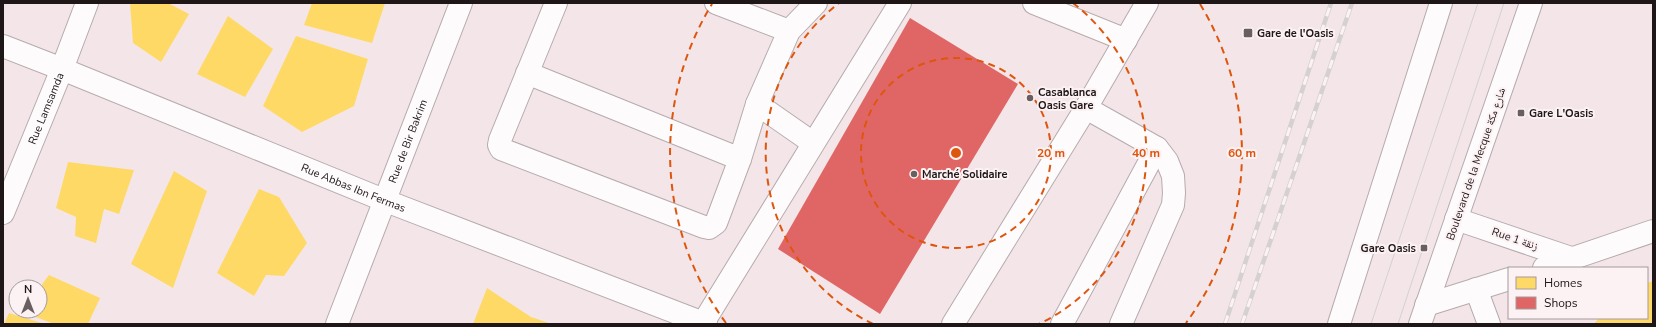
<svg xmlns="http://www.w3.org/2000/svg" width="1656" height="327" font-family="'Nunito Sans','Noto Naskh Arabic',sans-serif">
<style>
.homes{fill:#ffd966}
.shops{fill:#e06666}
.lines{fill:none;stroke-linecap:round;stroke-linejoin:round}
.minor-casing{stroke:#b6abad;stroke-width:24}
.major-casing{stroke:#b6abad;stroke-width:24}
.minor{stroke:#fdfbfc;stroke-width:22}
.major{stroke:#fdfbfc;stroke-width:22}
.tram{stroke:#d5d0d1;stroke-width:1}
.rail-casing{stroke:#d5d0d1;stroke-width:4.5}
.rail{stroke:#fcf2f3;stroke-width:3;stroke-dasharray:9;stroke-linecap:butt}
.ring{fill:none;stroke:#de560d;stroke-width:2;stroke-dasharray:7 5}
.poi-dot{fill:#6a5f60;stroke:#fcf2f3;stroke-width:1.5}
.labels{text-anchor:middle;dominant-baseline:central;stroke-width:4;stroke-linejoin:round;paint-order:stroke}
.poi-label{font-size:11px;font-weight:bold;fill:#1f1617;stroke:#fcf2f3;text-anchor:start}
.street-label{font-size:11px;fill:#1f1617;stroke:#fcf2f3}
.centre{fill:#de560d;stroke:#fcf2f3;stroke-width:2}
.ring-label{font-size:12px;text-anchor:middle;font-weight:bold;fill:#de560d;stroke:#fcf2f3;stroke-width:4;stroke-linejoin:round;paint-order:stroke}
</style>
<rect width="100%" height="100%" fill="#f4e6e8"/>
<g class="homes">
<polygon points="130,3 168,3 189,14 161,62 133,43"/>
<polygon points="312,3 385,3 372,43 304,25"/>
<polygon points="228,16 273,49 245,97 197,74"/>
<polygon points="296,36 368,59 354,106 302,132 263,106"/>
<polygon points="68,162 134,170 119,214 104,209 96,243 75,236 76,217 56,208"/>
<polygon points="174,171 207,191 173,288 131,264"/>
<polygon points="259,189 279,197 307,243 284,276 266,275 254,296 217,273"/>
<polygon points="49,275 100,298 88,324 54,324 20,311 40,311 40,287"/>
<polygon points="21,281 37,287 19,287"/>
<polygon points="1653,281 1653,324 1594,324 1599,318 1647,318 1647,283"/>
<polygon points="487,288 531,317 552,324 473,324"/>
<polygon points="16,294 16,309 10,307"/>
<polygon points="9,313 45,324 4,324"/>
</g>
<polygon class="shops" points="910,18 1018,84 880,314 778,249"/>
<g class="lines">
<defs>
<g id="minor">
<polyline points="556,3 500,140 499,145 501,149 704,227 709,228 716,223 740,159 757,104 789,31 816,3"/>
<polyline points="716,3 789,31"/>
<polyline points="1034,3 1126,40"/>
<path id="s1" d="M3,46L62,69L386,201L706,324"/>
<polyline points="527,73 740,159"/>
<polyline points="757,104 813,143"/>
<polyline points="1086,108 1157,148 1167,161 1173,176 1174,193 1173,205 1121,324"/>
<path id="s2" d="M3,213L62,69L87,3"/>
<polyline points="1456,219 1574,259"/>
<polyline points="1544,268 1653,231"/>
<polyline points="1476,289 1489,324"/>
<polyline points="1426,305 1509,279"/>
<polyline points="703,323 900,3"/>
<path id="s3" d="M337,324L461,3"/>
<polyline points="1062,324 1157,148"/>
</g>
<g id="major">
<polyline points="953,324 1086,108 1147,3"/>
<polyline points="1339,324 1441,3"/>
<polyline points="1420,324 1531,3"/>
</g>
</defs>
<use href="#minor" class="minor-casing"/>
<use href="#major" class="major-casing"/>
<use href="#minor" class="minor"/>
<use href="#major" class="major"/>
<g class="tram">
<polyline points="1371,324 1478,3"/>
<polyline points="1398,324 1504,3"/>
</g>
<defs>
<g id="rail">
<polyline points="1225,324 1331,3"/>
<polyline points="1242,324 1352,3"/>
</g>
</defs>
<use href="#rail" class="rail-casing"/>
<use href="#rail" class="rail"/>
</g>
<g class="ring">
<circle cx="956" cy="153" r="95"/>
<path d="M873 324A190 190 0 0 1 839 3M1073 3A190 190 0 0 1 1039 324"/>
<path d="M726 323A286 286 0 0 1 712 4M1200 4A286 286 0 0 1 1186 323"/>
</g>
<g class="poi-dot">
<rect x="1243" y="28" width="10" height="10" rx="2"/>
<circle cx="1030" cy="98" r="4"/>
<rect x="1517" y="109" width="8" height="8" rx="2"/>
<circle cx="914" cy="174" r="4"/>
<rect x="1420" y="244" width="8" height="8" rx="2"/>
</g>
<g class="labels">
<g class="poi-label">
<text x="1257" y="33">Gare de l'Oasis</text>
<text x="1038" y="92">Casablanca<tspan x="1038" dy="13">Oasis Gare</tspan></text>
<text x="1529" y="113">Gare L'Oasis</text>
<text x="922" y="174">Marché Solidaire</text>
<text x="1416" y="248" text-anchor="end">Gare Oasis</text>
</g>
<g class="street-label">
<text stroke="none"><textPath href="#s2" startOffset="113">Rue Lamsamda</textPath></text>
<text stroke="none"><textPath href="#s3" startOffset="196">Rue de Bir Bakrim</textPath></text>
<text transform="translate(1476 164) rotate(-71)">Boulevard de la Mecque شارع مكة</text>
<text stroke="none"><textPath href="#s1" startOffset="378">Rue Abbas Ibn Fermas</textPath></text>
<text transform="translate(1515 239) rotate(19)">Rue 1 زنقة</text>
</g>
</g>
<circle cx="956" cy="153" r="6" class="centre"/>
<g class="ring-label">
<text x="1051" y="157">20 m</text>
<text x="1146" y="157">40 m</text>
<text x="1242" y="157">60 m</text>
</g>
<rect width="1656" height="327" fill="none" stroke="#1f1617" stroke-width="8"/>
<rect x="1508" y="267" width="140" height="52" fill="#fcf2f3" stroke="#a49a9b"/>
<rect x="1516" y="277" width="20" height="12" fill="#ffd966" stroke="#a49a9b"/>
<text x="1544" y="287" font-size="12" fill="#1f1617">Homes</text>
<rect x="1516" y="297" width="20" height="12" fill="#e06666" stroke="#a49a9b"/>
<text x="1544" y="307" font-size="12" fill="#1f1617">Shops</text>
<g transform="translate(28 299)"><circle r="19" fill="#fcf2f3" stroke="#a49a9b"/>
<path d="M0-3L7 15L0 10L-7 15Z" fill="#6a5f60"/>
<text y="-6" font-size="11" font-weight="bold" text-anchor="middle" fill="#1f1617">N</text>
</g>
</svg>
